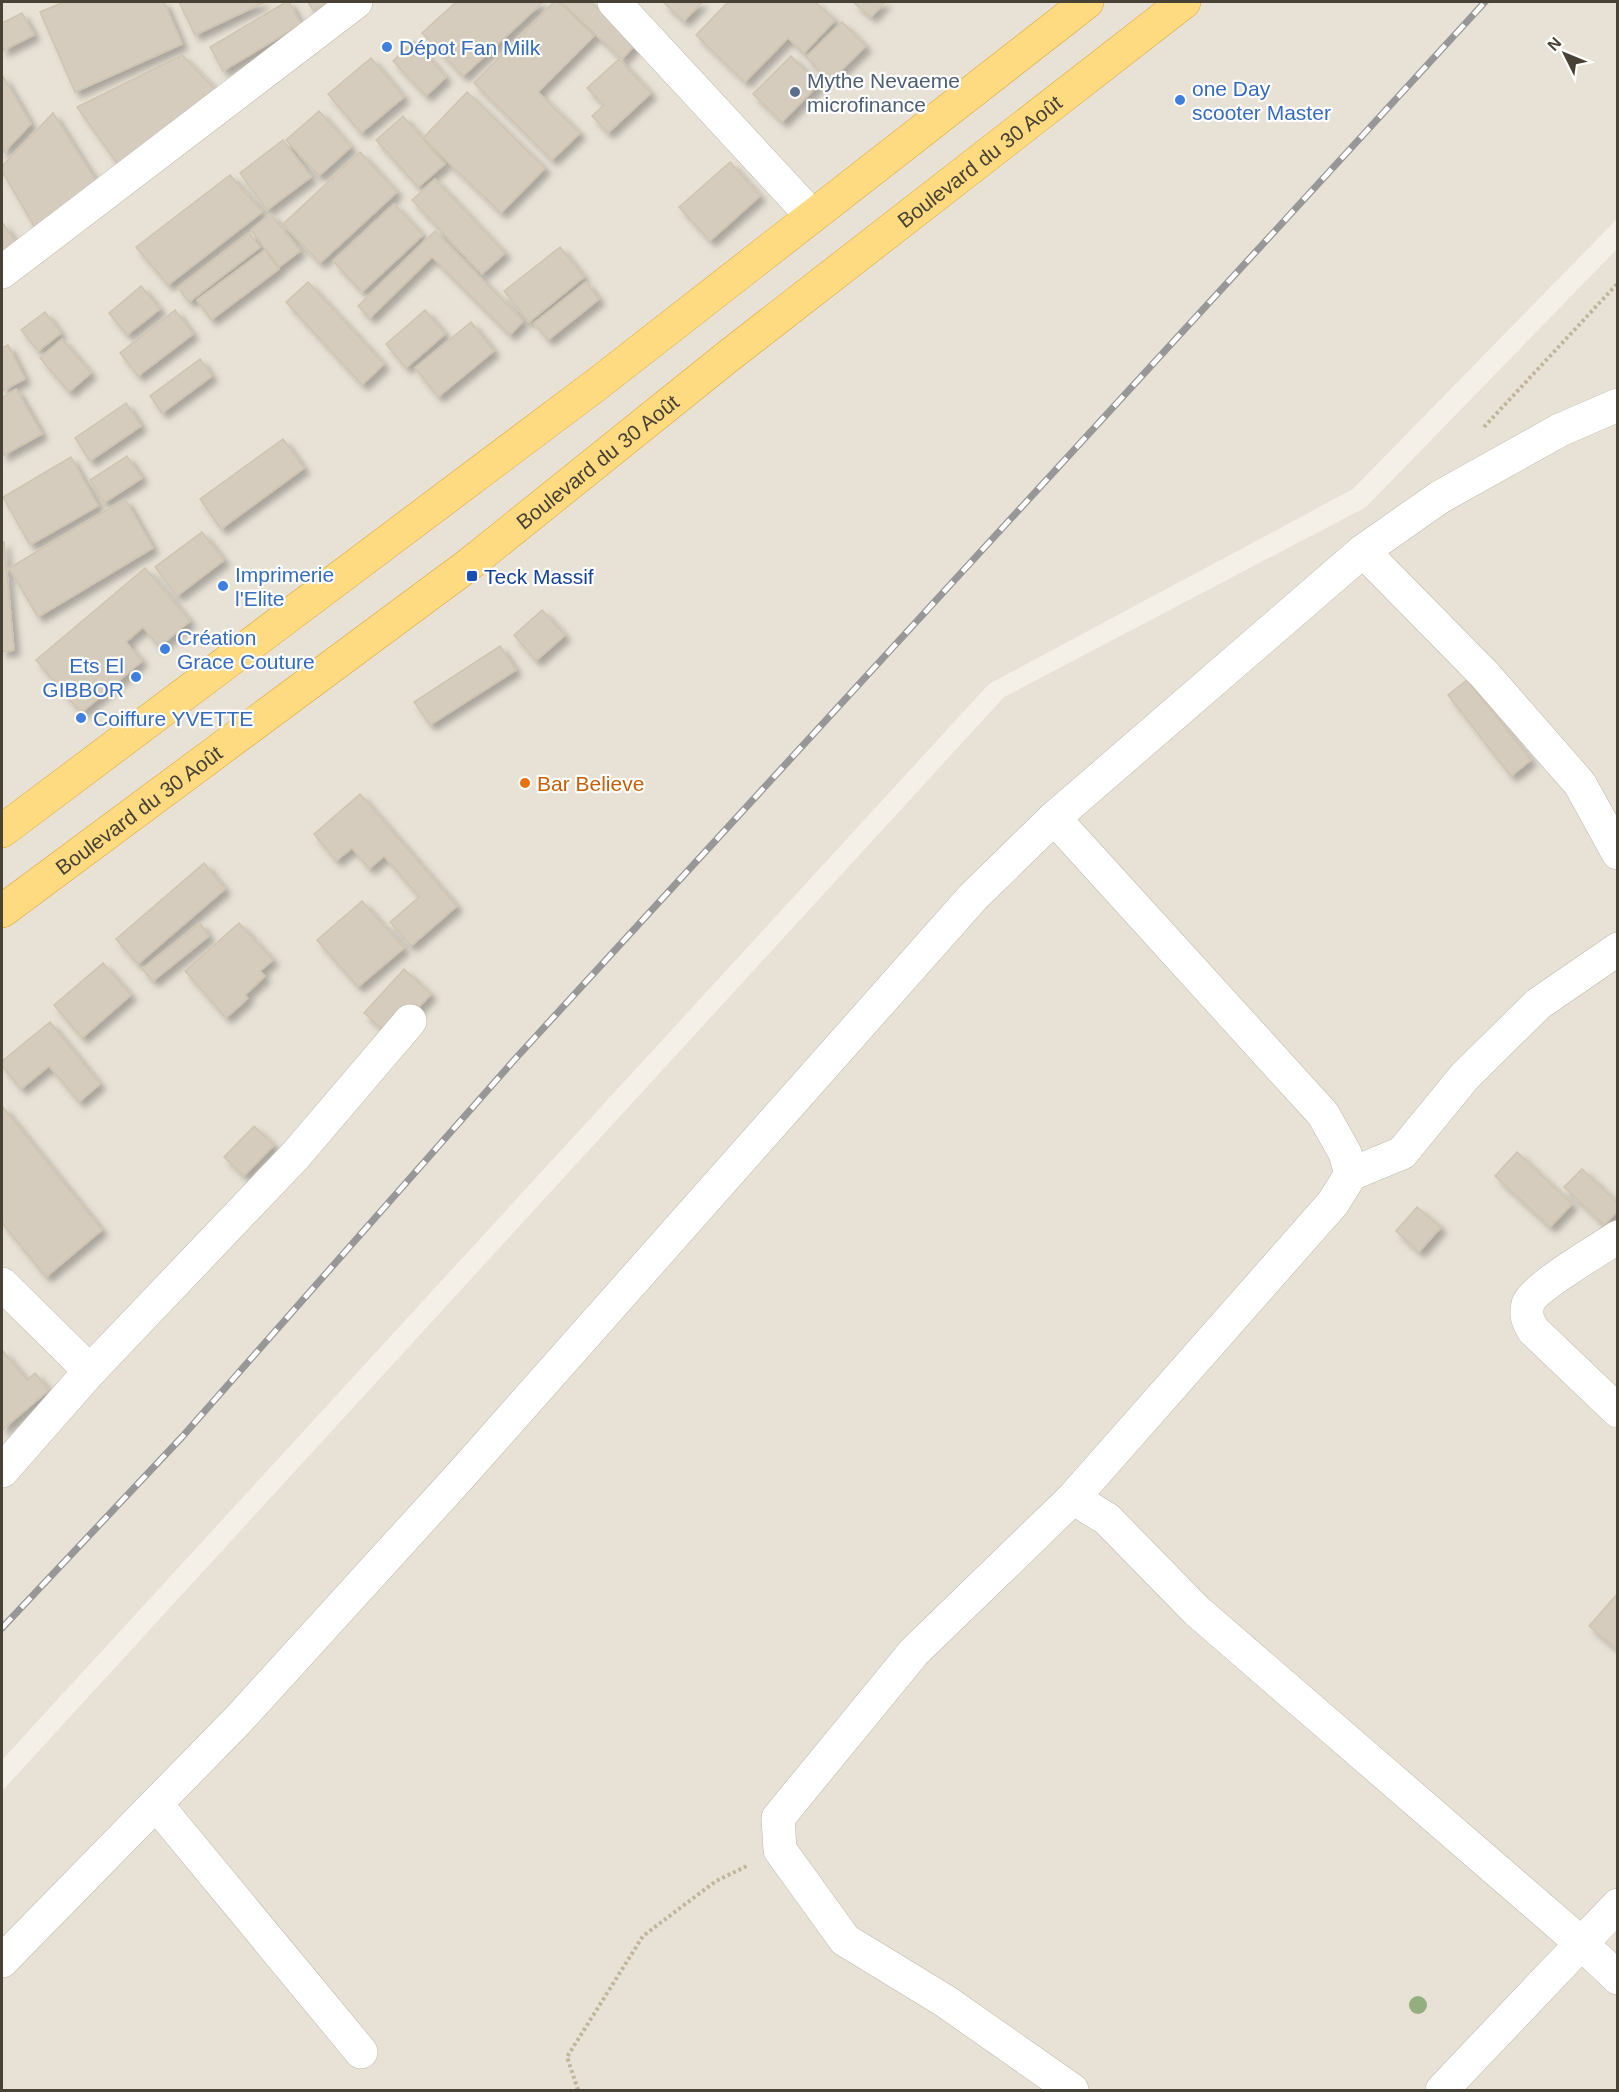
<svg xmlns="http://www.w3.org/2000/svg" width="1619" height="2092" font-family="Arial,sans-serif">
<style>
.residential{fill:#e8e2d6}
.building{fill:#d5ccbd;stroke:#d0c4b0;stroke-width:1.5;filter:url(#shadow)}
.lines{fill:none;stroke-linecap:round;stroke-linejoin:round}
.minor-casing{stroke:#bfb8aa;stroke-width:34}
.trunk-casing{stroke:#dda538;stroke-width:34}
.path{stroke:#c1b59b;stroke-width:4;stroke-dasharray:3 3;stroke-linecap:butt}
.minor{stroke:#fff;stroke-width:33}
.trunk{stroke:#feda80;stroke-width:33}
.rail-casing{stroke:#979797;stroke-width:7}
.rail{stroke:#fff;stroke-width:4.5;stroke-dasharray:14;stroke-linecap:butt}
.tree{fill:#94af7f}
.shop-dot{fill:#3f7fe0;stroke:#fff;stroke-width:2}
.service-dot{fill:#5c6f8a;stroke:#fff;stroke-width:2}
.transit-dot{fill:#1a4fb4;stroke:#fff;stroke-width:2}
.food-dot{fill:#e8710a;stroke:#fff;stroke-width:2}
.labels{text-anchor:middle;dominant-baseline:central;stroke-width:4.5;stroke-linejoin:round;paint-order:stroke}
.shop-label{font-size:21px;fill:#366cbe;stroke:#fff;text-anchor:start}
.service-label{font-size:21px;fill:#4e5e75;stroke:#fff;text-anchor:start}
.street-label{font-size:21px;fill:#474136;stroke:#fff}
.transit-label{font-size:21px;fill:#164399;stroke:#fff;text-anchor:start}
.food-label{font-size:21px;fill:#c56008;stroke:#fff;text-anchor:start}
</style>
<defs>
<filter id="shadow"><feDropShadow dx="5.5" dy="5.5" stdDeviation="3" flood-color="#0004"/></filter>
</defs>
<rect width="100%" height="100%" fill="#f4f0e8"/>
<g class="residential">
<polygon points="2,2 1617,2 1617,219 1353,489 989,684 2,1760"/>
<polygon points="1617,249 1617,2090 2,2090 2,1791 1004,697 1366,507"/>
</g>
<g class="building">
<polygon points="64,2 164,2 182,44 75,92 40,12"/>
<polygon points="179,2 265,2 195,35"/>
<polygon points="286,2 289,2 301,24 223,71 210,47"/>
<polygon points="308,2 331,2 313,10"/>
<polygon points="456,2 543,2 463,76 422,33"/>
<polygon points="554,2 559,2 594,36 538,92 580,133 552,160 474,83"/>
<polygon points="561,2 591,2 636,44 622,59"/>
<polygon points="663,2 702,2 684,21"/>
<polygon points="728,2 815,2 835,20 804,53 788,38 745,82 696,35"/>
<polygon points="853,2 885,2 871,17"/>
<polygon points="22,13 34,35 2,51 2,23"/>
<polygon points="842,22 866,46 830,81 806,57"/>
<polygon points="414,41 446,77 426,96 393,61"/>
<polygon points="182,55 221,95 121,169 77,107"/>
<polygon points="791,56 819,84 782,122 753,94"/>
<polygon points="371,58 404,97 361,133 328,94"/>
<polygon points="619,59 651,93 608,133 592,116 604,105 587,88"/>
<polygon points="2,75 31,124 2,154"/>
<polygon points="467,92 545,168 501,213 423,138"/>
<polygon points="319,111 351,147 319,176 286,140"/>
<polygon points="53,113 99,186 38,233 2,171 2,166"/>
<polygon points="403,116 445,164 418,187 376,140"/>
<polygon points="283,140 311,177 267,210 240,173"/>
<polygon points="360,152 397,192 320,263 283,224"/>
<polygon points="730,162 760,196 710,241 679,207"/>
<polygon points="230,175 262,212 168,285 136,247"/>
<polygon points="435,179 505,253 482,274 412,200"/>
<polygon points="394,204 423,235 362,292 333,261"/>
<polygon points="271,214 300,251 279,267 251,230"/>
<polygon points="2,222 17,244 2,255"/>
<polygon points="435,231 523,321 510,335 432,257 370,318 358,306"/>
<polygon points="249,233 260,247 189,302 178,288"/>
<polygon points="560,247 584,277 529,322 504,291"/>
<polygon points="265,250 279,269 211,320 197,300"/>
<polygon points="308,282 384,364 362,385 286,302"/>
<polygon points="586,282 599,299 548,340 534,323"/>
<polygon points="141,286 160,309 127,335 109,313"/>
<polygon points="175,310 193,334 138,376 120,353"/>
<polygon points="425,310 445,334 406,368 386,344"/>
<polygon points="45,312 61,333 38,351 21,330"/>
<polygon points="471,322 494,351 438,397 415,368"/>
<polygon points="62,339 91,373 69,392 40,358"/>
<polygon points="8,345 25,379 2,391 2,348"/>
<polygon points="200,359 212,376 162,413 150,396"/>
<polygon points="16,389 42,434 2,456 2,398"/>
<polygon points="126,403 141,426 90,461 75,438"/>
<polygon points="283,439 304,468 221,529 200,499"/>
<polygon points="127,456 142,478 104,503 90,480"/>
<polygon points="71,457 98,506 30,545 3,497"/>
<polygon points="125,499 153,548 38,617 9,568"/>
<polygon points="202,532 224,560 177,596 155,567"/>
<polygon points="4,542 14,650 2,652 2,543"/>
<polygon points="145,568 190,621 159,647 143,627 126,642 142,661 81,713 36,660"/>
<polygon points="542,610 565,635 536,661 514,635"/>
<polygon points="500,646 516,670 430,725 414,702"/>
<polygon points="1467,680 1531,760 1511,776 1448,695"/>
<polygon points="360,794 457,906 411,946 390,922 419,897 384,856 369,869 352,848 336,861 314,834"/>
<polygon points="204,863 225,889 138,964 116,939"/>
<polygon points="362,901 404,948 358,987 317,940"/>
<polygon points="200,923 209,936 153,981 142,969"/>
<polygon points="239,923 273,960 260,971 265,976 245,995 248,998 226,1018 185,971"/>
<polygon points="103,963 131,995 82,1038 54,1005"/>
<polygon points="404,969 431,994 391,1037 364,1013"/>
<polygon points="50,1022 100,1084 79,1102 49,1066 21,1089 2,1066 2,1061"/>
<polygon points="2,1106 102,1230 46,1277 2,1223"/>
<polygon points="254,1126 274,1145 244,1176 224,1157"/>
<polygon points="1517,1152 1572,1204 1550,1227 1495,1176"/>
<polygon points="1582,1169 1618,1203 1618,1211 1604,1225 1564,1187"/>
<polygon points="1417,1207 1441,1227 1419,1252 1396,1231"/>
<polygon points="2,1350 27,1380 35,1373 49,1390 2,1430"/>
<polygon points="1618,1593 1618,1650 1589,1626"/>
</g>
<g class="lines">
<defs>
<g id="minor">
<polyline points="614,2 812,216"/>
<polyline points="2,272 356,2"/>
<polyline points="1618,405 1560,430 1440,497 1363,551 1054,818 1323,1114 1345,1153 1351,1174 1333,1203 1073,1498 1107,1519 1197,1611 1581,1943 1618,1978"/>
<polyline points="1363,551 1484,674 1580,784 1618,853"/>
<polyline points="1351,1174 1402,1153 1465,1076 1538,1004 1618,949"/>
<path d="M1618,1237C1600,1249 1533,1288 1528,1304C1525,1315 1528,1321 1533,1330L1618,1411"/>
<polyline points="2,1284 90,1371"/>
<polyline points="2,1471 90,1371 295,1156 410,1021"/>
<polyline points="156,1804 361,2052"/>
<polyline points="2,1961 238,1720 461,1475 973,897 1054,818"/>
<polyline points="1072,2090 945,2001 845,1940 780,1850 778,1818 914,1652 1073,1498"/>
<polyline points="1442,2090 1618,1905"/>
</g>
<g id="trunk">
<polyline points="2,831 596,385 1087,2"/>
<path id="s1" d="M2,911L467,566L731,354L1184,2"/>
</g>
</defs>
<use href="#minor" class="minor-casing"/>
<use href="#trunk" class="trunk-casing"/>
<g class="path">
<polyline points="1484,427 1618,283"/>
<polyline points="578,2090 567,2057 643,1936 716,1881 747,1866"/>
</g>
<use href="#minor" class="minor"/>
<use href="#trunk" class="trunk"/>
<defs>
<polyline id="rail" points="2,1628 182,1437 516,1058 1485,2"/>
</defs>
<use href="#rail" class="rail-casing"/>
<use href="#rail" class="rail"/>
</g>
<circle class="tree" cx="1418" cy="2005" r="9"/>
<g class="shop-dot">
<circle cx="387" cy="47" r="6"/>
<circle cx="1180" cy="100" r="6"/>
<circle cx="223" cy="586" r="6"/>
<circle cx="165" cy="649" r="6"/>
<circle cx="136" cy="677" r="6"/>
<circle cx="81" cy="718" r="6"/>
</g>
<circle class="service-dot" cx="795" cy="92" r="6"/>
<rect class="transit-dot" x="466" y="570" width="12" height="12" rx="3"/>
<circle class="food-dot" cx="525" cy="783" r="6"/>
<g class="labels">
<g class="shop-label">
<text x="399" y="47">Dépot Fan Milk</text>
<text x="1192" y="88">one Day<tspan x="1192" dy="24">scooter Master</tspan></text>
<text x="235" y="574">Imprimerie<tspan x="235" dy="24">l'Elite</tspan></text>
<text x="177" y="637">Création<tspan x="177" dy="24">Grace Couture</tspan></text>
<text x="124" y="665" text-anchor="end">Ets El<tspan x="124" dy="24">GIBBOR</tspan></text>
<text x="93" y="718">Coiffure YVETTE</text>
</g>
<g class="service-label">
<text x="807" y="80">Mythe Nevaeme<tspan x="807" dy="24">microfinance</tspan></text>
</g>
<g class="street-label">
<text stroke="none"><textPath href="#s1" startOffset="1232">Boulevard du 30 Août</textPath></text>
<text stroke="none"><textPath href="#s1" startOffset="746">Boulevard du 30 Août</textPath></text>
<text stroke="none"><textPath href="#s1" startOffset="170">Boulevard du 30 Août</textPath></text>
</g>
<g class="transit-label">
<text x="484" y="576">Teck Massif</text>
</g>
<g class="food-label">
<text x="537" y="783">Bar Believe</text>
</g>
</g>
<rect width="1619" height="2092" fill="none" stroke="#474136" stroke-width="6"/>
<g transform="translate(1565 54) rotate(313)" stroke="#ffffff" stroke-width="4.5" paint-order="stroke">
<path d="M0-4.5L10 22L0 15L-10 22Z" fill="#474136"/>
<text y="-9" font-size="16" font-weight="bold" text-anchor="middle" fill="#474136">N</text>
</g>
</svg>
